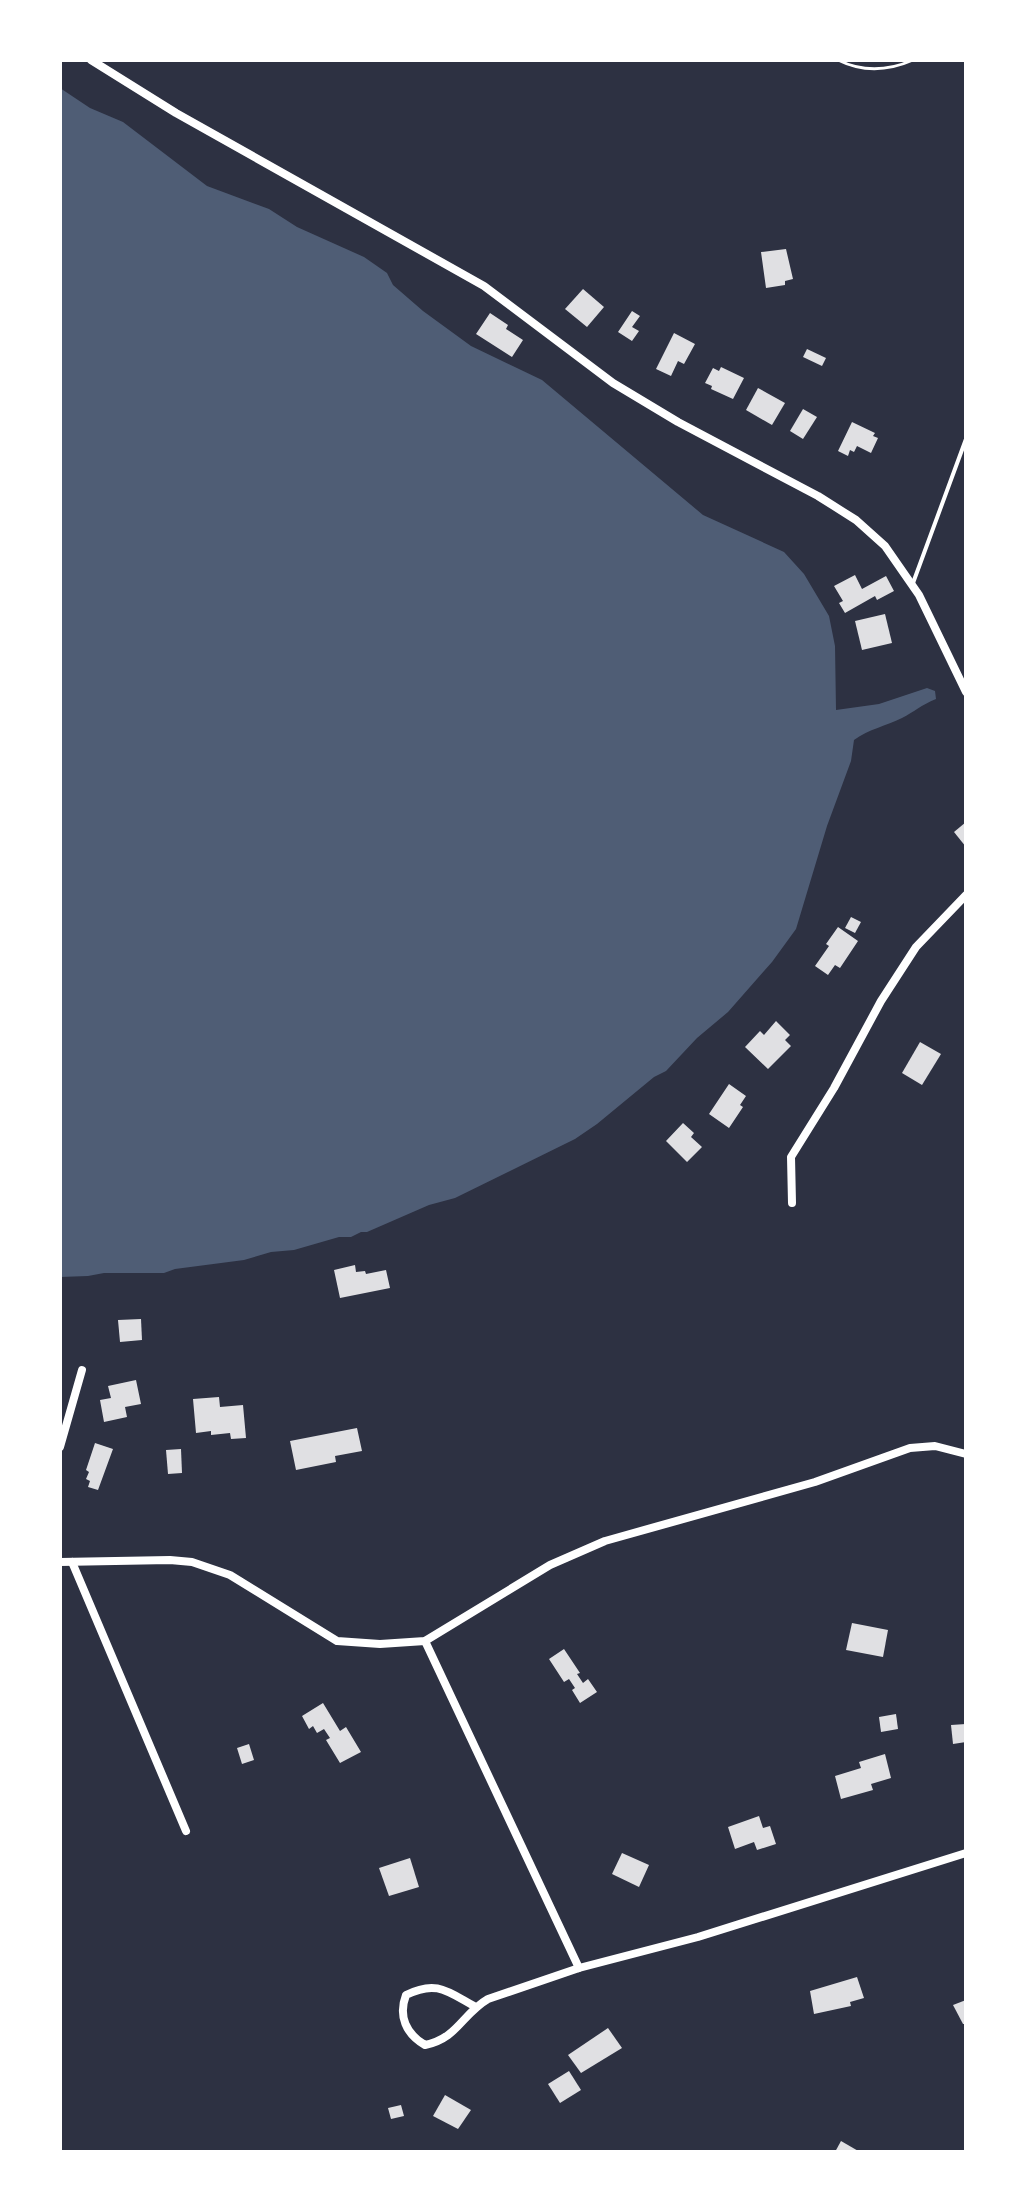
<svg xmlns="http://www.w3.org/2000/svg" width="1026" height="2212" font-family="Raleway,sans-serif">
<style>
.water{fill:#4f5d75}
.building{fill:#e0e0e3}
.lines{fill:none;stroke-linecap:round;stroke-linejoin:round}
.path{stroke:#fff;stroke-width:3}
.service{stroke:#fff;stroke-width:4}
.minor{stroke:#fff;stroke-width:8}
</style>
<rect width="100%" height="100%" fill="#2d3142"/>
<path class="water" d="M60,88L90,108L123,122L207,186L269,209L297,227L364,257L387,273L393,285L423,311L471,346L542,380L703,515L784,552L804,574L829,616L835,646L836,710L879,704L927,688L935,691L936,699C921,705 914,712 902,718C886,726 869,729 854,740L851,761L827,826L796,929L772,962L728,1012L697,1038L666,1071L654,1077L597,1124L575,1139L455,1198L429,1205L367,1232H361L351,1237H339L294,1250L271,1252L244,1260L175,1269L164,1273H104L88,1276L60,1277Z"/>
<g class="building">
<polygon points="786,249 793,279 785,281 785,285 766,288 761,252"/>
<polygon points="583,289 604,307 587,327 565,309"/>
<polygon points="632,311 640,316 632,327 639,331 632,341 618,332"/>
<polygon points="490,313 508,325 506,329 523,340 512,357 476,334"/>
<polygon points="674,333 695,344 684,364 678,361 671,376 656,369"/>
<polygon points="807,349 826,358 822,366 803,357"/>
<polygon points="721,367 744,378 733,399 711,389 712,386 705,383 713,368 719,371"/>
<polygon points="758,388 785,403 772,425 746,410"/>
<polygon points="803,409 817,417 803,439 790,431"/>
<polygon points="852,422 875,433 873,436 878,438 871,453 857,446 854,452 850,450 848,456 838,451"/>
<polygon points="855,575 862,589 886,576 894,591 877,600 875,596 845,613 839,603 843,601 834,586"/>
<polygon points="885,614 892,643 862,650 855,621"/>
<polygon points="966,822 966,847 954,832"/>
<polygon points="851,917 861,922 855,933 845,928"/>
<polygon points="838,927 858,941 840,968 835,965 828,975 815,966 829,946 826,944"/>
<polygon points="776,1021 790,1035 785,1040 791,1046 768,1069 745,1047 760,1031 764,1035"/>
<polygon points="920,1042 941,1054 922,1085 902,1073"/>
<polygon points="729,1084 746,1096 740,1105 743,1107 729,1128 709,1114"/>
<polygon points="683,1123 694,1133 691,1137 702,1147 687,1162 666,1141"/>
<polygon points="355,1265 356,1272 365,1271 366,1274 386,1270 390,1288 340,1298 334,1270"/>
<polygon points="141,1319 142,1340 120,1342 118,1320"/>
<polygon points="136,1380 141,1404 125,1407 127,1417 104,1422 100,1400 111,1398 108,1386"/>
<polygon points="219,1397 220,1407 243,1405 246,1438 231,1439 230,1433 211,1435 211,1431 196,1433 193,1399"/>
<polygon points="357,1428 362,1451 335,1456 336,1462 296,1470 290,1441"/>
<polygon points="95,1443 113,1449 98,1490 88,1487 90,1481 86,1479 89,1472 86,1470"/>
<polygon points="181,1449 182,1473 168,1474 166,1450"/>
<polygon points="852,1623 888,1630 883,1657 846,1650"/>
<polygon points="564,1649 580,1673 577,1674 583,1683 588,1679 597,1692 580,1703 572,1690 575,1688 569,1679 564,1682 549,1659"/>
<polygon points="323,1703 340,1731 346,1727 361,1752 340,1763 326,1740 330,1738 324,1729 317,1733 313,1726 309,1729 302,1716"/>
<polygon points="896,1714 898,1729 881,1732 879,1717"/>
<polygon points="966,1724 966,1742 953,1744 951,1725"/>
<polygon points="249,1744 254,1760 242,1764 237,1748"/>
<polygon points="885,1754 891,1778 871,1784 873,1790 841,1799 835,1776 861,1768 859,1762"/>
<polygon points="759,1816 763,1828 770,1826 776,1844 757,1850 754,1842 735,1849 728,1827"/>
<polygon points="622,1853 649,1865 639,1887 612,1874"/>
<polygon points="410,1858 419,1887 389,1896 379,1868"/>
<polygon points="857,1977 864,1998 850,2002 851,2006 814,2014 810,1991"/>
<polygon points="966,2000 966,2024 963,2024 953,2005"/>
<polygon points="608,2028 622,2048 581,2073 568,2055"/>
<polygon points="569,2071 581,2090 560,2103 548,2084"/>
<polygon points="445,2095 471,2110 458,2129 433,2116"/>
<polygon points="401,2105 404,2116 391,2119 388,2108"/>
<polygon points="841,2141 860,2152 835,2152"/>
</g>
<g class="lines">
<path class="path" d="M838,60C862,72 888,71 913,60"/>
<polyline class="service" points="913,583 966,439"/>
<g class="minor">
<polyline points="91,60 176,113 484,286 613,383 678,422 818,496 856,520 885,546 919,595 966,692"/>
<polyline points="792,1203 791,1157 834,1088 881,1001 916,947 966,895"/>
<polyline points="60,1447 82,1370"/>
<polyline points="60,1562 170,1560 192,1562 230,1575 337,1641 380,1644 425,1641 550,1565 605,1541 815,1482 910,1448 935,1446 966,1454"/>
<polyline points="72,1562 186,1831"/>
<polyline points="425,1641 579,1968"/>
<path d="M474,2006C447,1991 436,1980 406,1995C398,2016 406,2034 425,2045C458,2038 462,2014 488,1999L579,1968L698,1937L966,1853"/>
</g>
</g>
<rect width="1026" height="2212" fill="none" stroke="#ffffff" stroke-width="124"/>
</svg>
